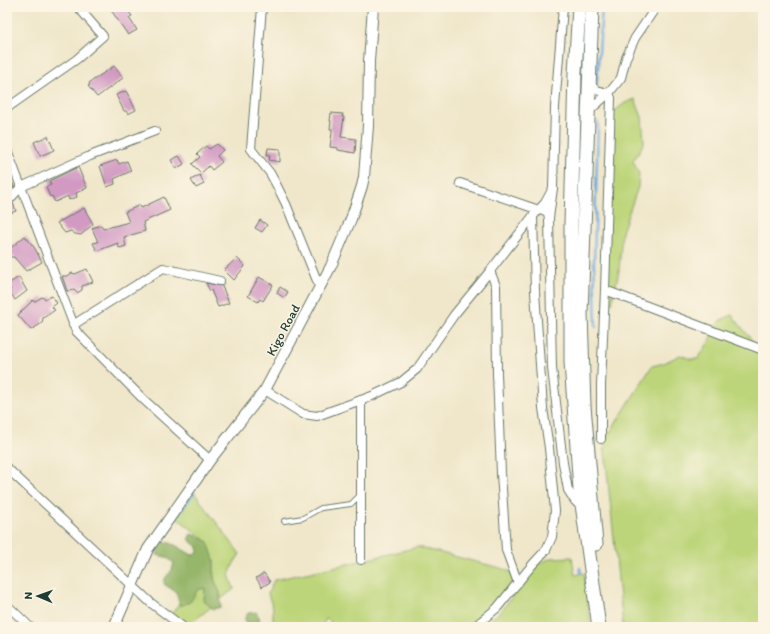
<svg xmlns="http://www.w3.org/2000/svg" width="770" height="634" font-family="Itim,sans-serif">
<style>
.green{fill:#bdd57a;stroke:#6e8957}
.forest{fill:#96b66a;stroke:#5a7a4f}
.lines{fill:none;stroke-linecap:round;stroke-linejoin:round}
.stream{stroke:#6ea9de;stroke-width:2.5}
.building{fill:#d29ac3}
.service-casing{stroke:#687869;stroke-width:6}
.minor-casing{stroke:#687869;stroke-width:10}
.tertiary-casing{stroke:#687869;stroke-width:12}
.trunk-casing{stroke:#687869;stroke-width:15}
.service{stroke:#fff;stroke-width:4}
.minor{stroke:#fff;stroke-width:8}
.tertiary{stroke:#fff;stroke-width:10}
.trunk{stroke:#fff;stroke-width:13}
.labels{text-anchor:middle;dominant-baseline:central;stroke-width:3;stroke-linejoin:round;paint-order:stroke}
.street-label{font-size:13px;fill:#1f3d34;stroke:#fcf5e5}
</style>
<rect width="100%" height="100%" fill="#fcf5e5"/>
<filter id="ink" filterUnits="userSpaceOnUse"><feTurbulence type="fractalNoise" baseFrequency=".025" numOctaves="2"/><feDisplacementMap in="SourceGraphic" scale="8" xChannelSelector="R" yChannelSelector="G"/><feConvolveMatrix kernelMatrix="1 2 1 2 8 2 1 2 1" color-interpolation-filters="sRGB"/></filter>
<filter id="wash" filterUnits="userSpaceOnUse"><feTurbulence type="fractalNoise" baseFrequency=".012" numOctaves="4" result="noise"/><feDisplacementMap in="SourceGraphic" scale="16" xChannelSelector="R" yChannelSelector="G"/><feGaussianBlur stdDeviation="0.9" result="paint"/><feColorMatrix in="noise" values="0 0 0 0 0 0 0 0 0 0 0 0 0 0 0 0 0 1.4 0 .05"/><feComposite in="paint" operator="in"/></filter>
<g filter="url(#wash)">
<rect width="100%" height="100%" fill="#f0e7cb"/>
<g class="green">
<polygon points="635,99 642,117 644,143 633,161 639,174 638,187 622,232 619,271 612,303 605,303 612,113 625,103"/>
<polygon points="732,315 759,349 763,378 763,627 623,627 604,442 652,366 664,363 680,355 691,359 698,359 710,340 719,321"/>
<polygon points="193,491 240,554 234,563 229,575 234,589 221,599 220,593 214,579 214,560 208,542 176,517"/>
<polygon points="418,547 504,569 512,573 514,580 499,603 470,627 327,627 331,622 327,618 321,627 273,627 273,609 268,594 274,580 365,560"/>
<polygon points="572,557 575,575 584,573 591,627 482,627 502,610 519,587 527,579 536,565 551,558"/>
<polygon points="205,588 204,601 211,607 189,625 172,614 179,603 180,606 198,589"/>
</g>
<g class="forest">
<path d="M191,534L198,536L208,542L214,560V579L220,593L221,607L213,609L204,601L205,588L198,590L190,602L180,606L176,592L164,584C164,576 169,575 172,570C173,568 173,565 174,563L166,557L157,555L159,548L165,541L175,545L192,555L198,553V547L191,542L189,538Z"/>
<polygon points="256,612 259,617 261,627 246,627 245,618 248,613"/>
</g>
<g class="lines">
<g class="stream">
<polyline points="597,83 602,7"/>
<polyline points="596,327 594,263 598,122"/>
<polyline points="176,518 194,493"/>
<polyline points="163,540 173,523"/>
<polyline points="580,568 581,573"/>
</g>
</g>
<g id="blocks">
<g class="building">
<polygon points="109,7 125,7 132,16 129,18 137,30 128,35"/>
<polygon points="114,66 123,78 97,97 88,86 90,85 89,83"/>
<polygon points="126,91 136,110 128,114 126,111 124,111 116,95"/>
<polygon points="331,113 343,114 342,117 344,117 341,137 356,139 355,153 338,150 338,148 330,147 332,133 332,129 330,129 331,121 330,121"/>
<polygon points="48,136 54,150 40,156 34,142"/>
<polygon points="217,144 223,150 217,156 222,162 212,170 209,166 201,173 192,164 200,157 197,154 206,146 209,149"/>
<polygon points="268,148 280,149 280,162 269,160 270,155 267,155"/>
<polygon points="179,156 184,164 176,169 171,160"/>
<polygon points="117,160 119,164 127,161 131,171 114,179 115,184 107,187 100,166"/>
<polygon points="78,167 87,188 76,193 77,197 69,200 68,196 55,202 52,196 50,197 46,187 51,185 49,181"/>
<polygon points="200,175 204,184 196,188 191,180"/>
<polygon points="12,182 14,186 7,194 7,183"/>
<polygon points="164,197 170,210 143,222 145,231 124,237 126,246 119,248 118,243 97,251 93,243 98,242 92,228 101,225 103,229 129,222 125,212 140,205 141,208"/>
<polygon points="13,203 16,211 7,214 7,207"/>
<polygon points="84,208 93,224 81,235 75,234 71,231 65,233 57,223"/>
<polygon points="260,220 267,225 262,232 255,228"/>
<polygon points="25,236 34,247 42,262 26,271 14,257 10,257 7,254 7,251"/>
<polygon points="237,258 245,266 234,280 224,270"/>
<polygon points="87,269 93,282 82,286 82,290 77,293 74,290 67,291 62,276 67,276 72,273 75,274"/>
<polygon points="19,277 27,291 15,300 9,290 11,290 8,284"/>
<polygon points="259,277 273,285 263,301 260,299 258,302 248,296"/>
<polygon points="206,283 222,286 229,303 218,307 211,290 210,291"/>
<polygon points="280,287 288,292 284,298 277,293"/>
<polygon points="52,296 57,303 52,307 55,310 43,318 42,323 31,330 18,315 33,300 34,302 42,297 45,299"/>
<polygon points="264,573 270,582 262,587 256,578"/>
</g>
</g>
</g>
<g filter="url(#ink)">
<use href="#blocks" fill-opacity="0" stroke="#687869" stroke-width="1"/>
<g class="lines">
<defs>
<polyline id="service" points="284,521 303,518 321,508 351,504 361,494"/>
<g id="minor">
<polyline points="262,7 251,149 270,173 276,184 286,204 320,288"/>
<path d="M589,83C595,91 599,91 609,93"/>
<polyline points="7,108 77,59 103,36 78,7"/>
<polyline points="588,112 609,93 621,78 626,58 635,38 656,7"/>
<polyline points="7,150 76,331 143,399 210,460"/>
<polyline points="460,183 539,210 544,210 548,213 549,219 552,368 563,463 568,490 575,501 582,508"/>
<polyline points="7,202 21,187 90,156 155,131"/>
<polyline points="549,218 553,188 555,107 563,7"/>
<polyline points="490,271 496,286 497,374 501,473 506,550 518,583"/>
<polyline points="605,290 611,98 609,93"/>
<polyline points="73,325 163,268 220,281"/>
<polyline points="265,390 303,414 317,416 372,396 401,382 417,369 454,315 490,271 533,216 545,203 553,188"/>
<polyline points="601,439 601,385 605,290 763,350"/>
<polyline points="7,468 151,603 183,627"/>
<polyline points="361,560 361,400"/>
<polyline points="7,605 30,627"/>
<polyline points="474,627 497,608 533,564 546,550 552,537 555,511 549,448 543,408 535,292 533,216"/>
</g>
<polyline id="tertiary" points="114,627 148,549 210,460 265,390 331,266 351,219 362,186 364,177 368,126 369,61 373,7"/>
<g id="trunk">
<polyline points="579,7 575,73 571,225 571,362 580,490 599,627"/>
<polyline points="592,7 581,313 584,406 596,544"/>
</g>
</defs>
<use href="#service" class="service-casing"/>
<use href="#minor" class="minor-casing"/>
<use href="#tertiary" class="tertiary-casing"/>
<use href="#trunk" class="trunk-casing"/>
<use href="#service" class="service"/>
<use href="#minor" class="minor"/>
<use href="#tertiary" class="tertiary"/>
<use href="#trunk" class="trunk"/>
</g>
</g>
<g class="labels">
<g class="street-label">
<text transform="translate(283 330) rotate(-62)">Kigo Road</text>
</g>
</g>
<rect width="770" height="634" fill="none" stroke="#fcf5e5" stroke-width="24"/>
<g transform="translate(38 596) rotate(272)" stroke="#fcf5e5" stroke-width="3" paint-order="stroke">
<path d="M0-3L7 15L0 10L-7 15Z" fill="#1f3d34"/>
<text y="-6" font-size="11" font-weight="bold" text-anchor="middle" fill="#1f3d34">N</text>
</g>
</svg>
